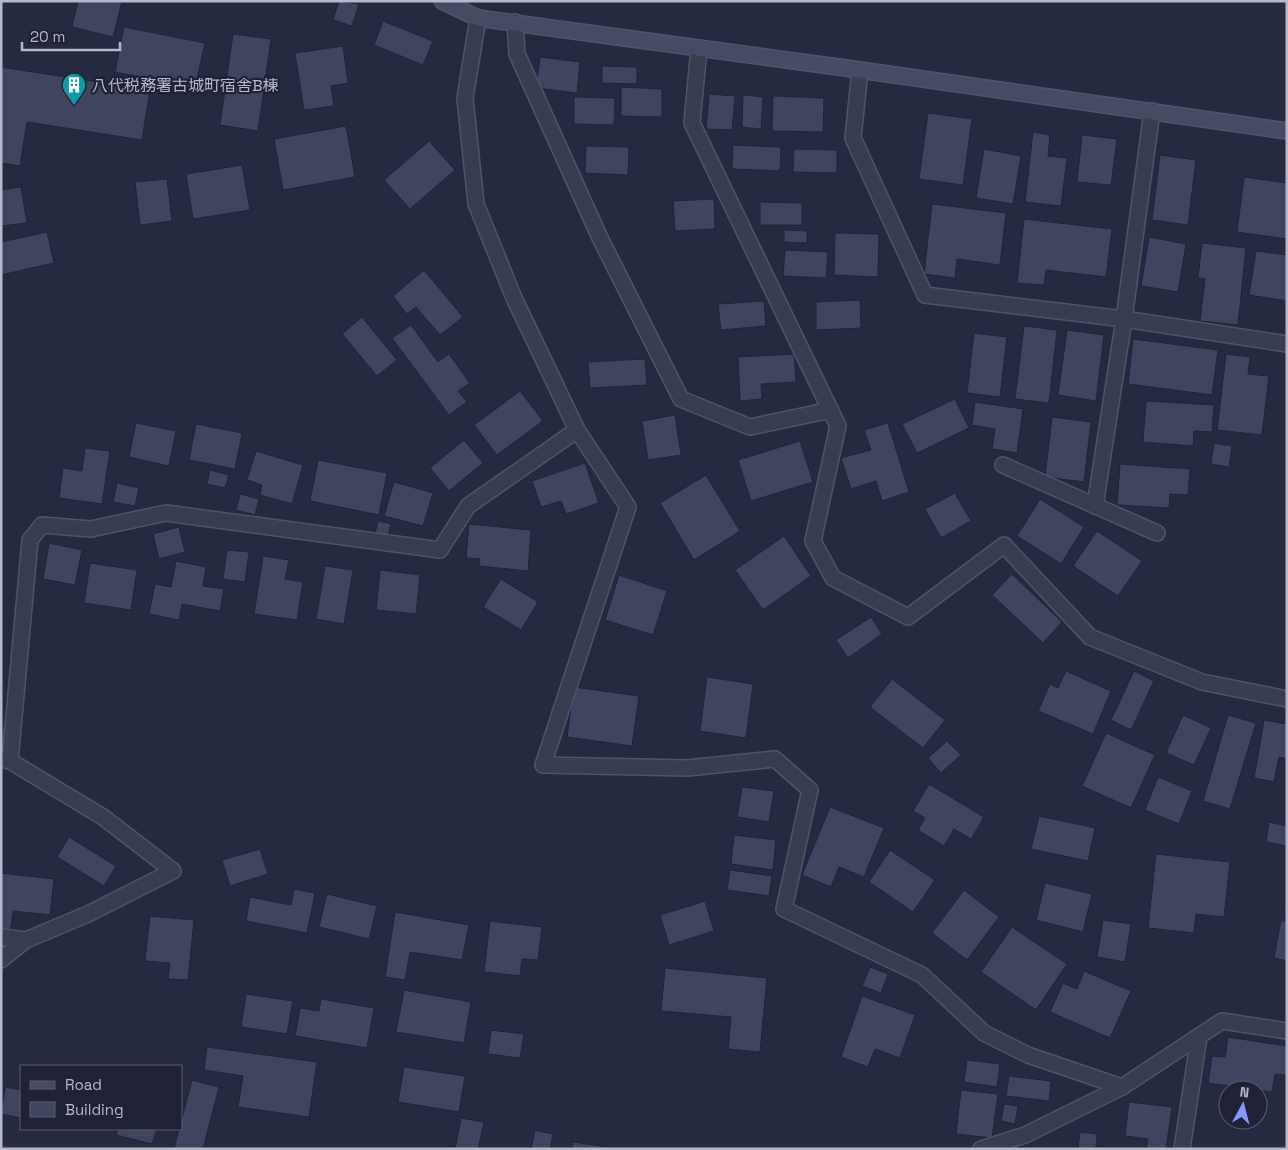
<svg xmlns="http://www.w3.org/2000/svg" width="1288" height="1150" font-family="'Space Grotesk','Noto Sans JP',sans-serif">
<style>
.building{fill:#3f4460;stroke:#202339}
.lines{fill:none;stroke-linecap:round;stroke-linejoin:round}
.street-casing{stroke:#515469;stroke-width:18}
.secondary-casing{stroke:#515469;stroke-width:18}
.street{stroke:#393d52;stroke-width:15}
.secondary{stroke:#474a65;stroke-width:15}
.labels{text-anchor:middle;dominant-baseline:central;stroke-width:4.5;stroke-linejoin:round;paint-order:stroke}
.poi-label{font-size:16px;fill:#b6b8cc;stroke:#1e2137;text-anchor:start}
</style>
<rect width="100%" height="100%" fill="#252942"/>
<g class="building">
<polygon points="78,1 122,1 113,37 72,27"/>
<polygon points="339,1 359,4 352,26 333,20"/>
<polygon points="383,21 433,41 423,65 374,45"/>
<polygon points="124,27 205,43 195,88 115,72"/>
<polygon points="233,34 271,39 258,131 220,125"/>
<polygon points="343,46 348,83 331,86 334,106 304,110 295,53"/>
<polygon points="540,57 580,62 577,93 536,88"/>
<polygon points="602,66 637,67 637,84 602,83"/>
<polygon points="1,67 150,90 142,140 27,122 20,166 1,163"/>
<polygon points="621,87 662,89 662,117 621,116"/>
<polygon points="709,94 735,96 732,130 706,129"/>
<polygon points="743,95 763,97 761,129 742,127"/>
<polygon points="773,96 824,98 823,132 772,131"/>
<polygon points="574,97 615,98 614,125 574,124"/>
<polygon points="928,113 972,119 963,185 919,179"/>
<polygon points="346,126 355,177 283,190 274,139"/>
<polygon points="1033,132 1050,135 1048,156 1067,158 1061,206 1025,202"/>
<polygon points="1082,135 1117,139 1111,185 1077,182"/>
<polygon points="429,141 455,170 410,209 384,180"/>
<polygon points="733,145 781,147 780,171 732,169"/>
<polygon points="586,146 629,147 628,175 585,173"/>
<polygon points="794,149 837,150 837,173 793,172"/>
<polygon points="984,149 1021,156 1013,204 976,198"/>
<polygon points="1160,155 1196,160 1188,225 1152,220"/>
<polygon points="242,165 250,210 193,219 186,174"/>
<polygon points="1244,177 1287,183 1287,239 1237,232"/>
<polygon points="167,179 172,221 140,225 135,182"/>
<polygon points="21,187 27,223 1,226 1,190"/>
<polygon points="714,199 715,229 675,231 673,201"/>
<polygon points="760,202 802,203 802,225 760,225"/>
<polygon points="932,204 1006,213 1000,265 957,259 955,278 924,274"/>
<polygon points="1024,219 1112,229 1106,277 1046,270 1044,285 1017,283"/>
<polygon points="784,230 807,231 807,243 784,242"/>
<polygon points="47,232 54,263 1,275 1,242"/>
<polygon points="835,233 879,234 878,277 834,275"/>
<polygon points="1149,237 1186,244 1178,292 1141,286"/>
<polygon points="1202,243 1246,248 1238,325 1200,321 1205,279 1198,278"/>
<polygon points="785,250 828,252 826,278 783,276"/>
<polygon points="1256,251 1287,255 1287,301 1249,295"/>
<polygon points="424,270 463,317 440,335 416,307 407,314 393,296"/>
<polygon points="860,300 861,328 816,330 816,302"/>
<polygon points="764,301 766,326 721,330 718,304"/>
<polygon points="362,317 397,360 377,376 342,334"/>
<polygon points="411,325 438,362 449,354 470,383 458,391 467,402 449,415 392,338"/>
<polygon points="1024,326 1057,330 1049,403 1015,399"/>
<polygon points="1067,330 1104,335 1096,401 1058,395"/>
<polygon points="974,333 1007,337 1000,397 967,393"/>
<polygon points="1133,339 1218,350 1212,395 1128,384"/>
<polygon points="794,354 796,382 761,384 762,399 740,401 738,357"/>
<polygon points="1226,354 1250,357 1248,374 1269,376 1262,435 1217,430"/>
<polygon points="645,359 647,385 590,388 588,362"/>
<polygon points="520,391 543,421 497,455 474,425"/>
<polygon points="955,399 969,428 917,453 902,424"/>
<polygon points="1146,401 1214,405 1212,432 1194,431 1193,446 1143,442"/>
<polygon points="975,402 1023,409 1017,453 992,449 995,429 972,425"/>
<polygon points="675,415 681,455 648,460 642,421"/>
<polygon points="1052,417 1091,422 1084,482 1045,477"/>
<polygon points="136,423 176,431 169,466 129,457"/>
<polygon points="888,423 909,492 882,501 876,481 851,489 841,458 871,450 864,430"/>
<polygon points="196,424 242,433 235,469 189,460"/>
<polygon points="464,440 483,463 449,491 430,468"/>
<polygon points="800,441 813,482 751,501 738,460"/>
<polygon points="1214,443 1232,446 1229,467 1211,464"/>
<polygon points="85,448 110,451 102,504 59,498 63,468 82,471"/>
<polygon points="256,451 303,465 292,504 260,495 262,485 247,480"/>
<polygon points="318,460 387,473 379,515 310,501"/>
<polygon points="585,463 599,503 566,514 561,501 541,507 532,481"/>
<polygon points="1120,464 1190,469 1188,495 1170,494 1169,508 1117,505"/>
<polygon points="210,470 229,475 225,488 207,484"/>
<polygon points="706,475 740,531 694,560 660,503"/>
<polygon points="394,482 433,493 423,526 384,516"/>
<polygon points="117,483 139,488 135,506 113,502"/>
<polygon points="955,493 971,521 941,538 925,509"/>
<polygon points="240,494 259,499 255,515 236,510"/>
<polygon points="1040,499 1084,527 1061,564 1017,536"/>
<polygon points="378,521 391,524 387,540 374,538"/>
<polygon points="469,524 531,530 528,571 479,566 480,559 466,558"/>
<polygon points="179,527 185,552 159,559 153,534"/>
<polygon points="1097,531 1142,561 1118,596 1073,566"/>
<polygon points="784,536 811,576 763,610 735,570"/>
<polygon points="49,543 82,550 75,585 43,579"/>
<polygon points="227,550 249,552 245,582 223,579"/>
<polygon points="263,556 289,560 285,579 303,582 297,620 254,614"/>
<polygon points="176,561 206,567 203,586 224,589 220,611 182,604 179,620 149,614 155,584 171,587"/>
<polygon points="90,563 137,570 131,610 84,603"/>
<polygon points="325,566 353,570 344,624 316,619"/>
<polygon points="380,570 420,575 416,614 376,610"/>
<polygon points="1012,574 1062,622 1043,643 992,595"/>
<polygon points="619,575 667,591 653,635 605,620"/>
<polygon points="501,579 538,602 521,630 483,607"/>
<polygon points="871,617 882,634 848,658 836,640"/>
<polygon points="1066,671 1111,691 1093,734 1038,711 1050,684 1058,688"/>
<polygon points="1134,671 1154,681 1131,730 1111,720"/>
<polygon points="707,677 753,684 746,738 700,731"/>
<polygon points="892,679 945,720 923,748 870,707"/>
<polygon points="574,687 639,696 632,746 567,737"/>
<polygon points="1183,715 1211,728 1194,765 1166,753"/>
<polygon points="1228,715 1256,723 1230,809 1203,801"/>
<polygon points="1264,720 1287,724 1287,759 1279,757 1274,782 1254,778"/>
<polygon points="1106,733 1155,755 1131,808 1082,786"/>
<polygon points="947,741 961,755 941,773 928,758"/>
<polygon points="1158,777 1192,791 1179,824 1145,810"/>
<polygon points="929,784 984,817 971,839 954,829 944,846 918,830 925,818 913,811"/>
<polygon points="742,787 774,791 769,822 737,817"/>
<polygon points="830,807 884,828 864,877 839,867 831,887 802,875"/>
<polygon points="1039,816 1095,828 1088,861 1031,849"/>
<polygon points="1269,822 1287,826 1287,846 1266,842"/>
<polygon points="734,835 776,840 773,870 731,864"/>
<polygon points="69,837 116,866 104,886 57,857"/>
<polygon points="260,849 268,874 230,886 222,860"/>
<polygon points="890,850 935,880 913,912 869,882"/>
<polygon points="1156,854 1230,862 1224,917 1196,914 1194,933 1148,928"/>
<polygon points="730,870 772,876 769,896 727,890"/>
<polygon points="1,873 54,879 50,915 13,911 10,933 1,932"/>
<polygon points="1045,883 1092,894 1083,932 1036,920"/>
<polygon points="294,889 315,893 307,933 246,921 250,897 291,905"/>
<polygon points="964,890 999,917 967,960 932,933"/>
<polygon points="1287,892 1287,908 1284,908"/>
<polygon points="327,894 377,906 369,939 319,927"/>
<polygon points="705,901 714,931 669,945 660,915"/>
<polygon points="395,912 469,925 462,960 410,952 405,980 385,977"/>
<polygon points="150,916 194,920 188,980 168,979 170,963 145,961"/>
<polygon points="1103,920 1131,924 1125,962 1097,957"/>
<polygon points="1281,920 1287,922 1287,961 1274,958"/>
<polygon points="490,921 542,927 538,960 522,959 520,976 484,972"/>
<polygon points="1012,927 1067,964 1036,1010 981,972"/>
<polygon points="870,967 888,974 881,993 862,986"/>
<polygon points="665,968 767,978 760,1052 728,1049 731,1017 661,1011"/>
<polygon points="1084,971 1131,991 1110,1038 1050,1012 1063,983 1077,989"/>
<polygon points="404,990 471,1002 464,1043 396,1032"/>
<polygon points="246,994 293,1001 287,1034 241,1027"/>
<polygon points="862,996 915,1015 900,1058 875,1049 868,1067 841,1057"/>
<polygon points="321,999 374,1008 367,1048 295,1036 300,1008 319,1011"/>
<polygon points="491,1030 524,1034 520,1058 488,1054"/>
<polygon points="1228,1037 1287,1046 1287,1075 1275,1074 1272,1092 1208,1083 1212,1056 1225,1057"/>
<polygon points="207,1047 317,1062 309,1117 238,1107 243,1076 204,1070"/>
<polygon points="967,1060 1000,1064 997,1087 964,1082"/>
<polygon points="404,1067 465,1076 459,1112 398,1102"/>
<polygon points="1009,1076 1051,1081 1049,1101 1006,1096"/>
<polygon points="192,1080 219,1087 203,1149 174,1149"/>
<polygon points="5,1087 21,1090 21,1118 1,1114"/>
<polygon points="961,1090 998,1094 992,1138 956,1134"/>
<polygon points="1129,1102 1172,1107 1166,1149 1146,1149 1148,1139 1125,1136"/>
<polygon points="1004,1104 1018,1106 1015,1124 1001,1121"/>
<polygon points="461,1118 484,1122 478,1149 455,1149"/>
<polygon points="118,1129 157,1129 152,1144 116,1135"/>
<polygon points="535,1130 553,1134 550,1149 531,1149"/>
<polygon points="1080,1132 1097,1134 1096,1147 1114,1149 1078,1149"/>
<polygon points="573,1142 614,1148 614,1149 572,1149"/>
</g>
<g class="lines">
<defs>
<g id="street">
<polyline points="515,22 517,54 600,238 681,399 750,427 831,410"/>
<polyline points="699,48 692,123 838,426 813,541 833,578 908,617 1004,545 1090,637 1202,682 1287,699"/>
<polyline points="860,70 853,138 925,295 1124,319 1287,344"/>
<polyline points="577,430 628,507 543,765 687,768 775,759 810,790 784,909 922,975 984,1033 1028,1055 1122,1087"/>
<polyline points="1003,465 1157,533"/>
<polyline points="1095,506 1124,319 1152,111"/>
<polyline points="1,759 10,761 103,817 173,871 88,914 26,940 1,937"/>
<polyline points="10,761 30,540 42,525 91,529 166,513 440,550 468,506 577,430 514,298 476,204 465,98 478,18"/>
<polyline points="1,960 26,940"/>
<polyline points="981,1149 1025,1135 1122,1087 1222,1021 1287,1031"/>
<polyline points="1182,1149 1199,1037"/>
</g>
<polyline id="secondary" points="442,1 478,18 860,70 1287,131"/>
</defs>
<use href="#street" class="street-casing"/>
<use href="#secondary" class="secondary-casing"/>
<use href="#street" class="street"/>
<use href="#secondary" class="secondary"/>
</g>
<defs>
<symbol id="building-pin" viewBox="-11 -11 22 30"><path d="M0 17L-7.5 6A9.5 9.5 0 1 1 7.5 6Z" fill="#0f9aa8" stroke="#1e2137"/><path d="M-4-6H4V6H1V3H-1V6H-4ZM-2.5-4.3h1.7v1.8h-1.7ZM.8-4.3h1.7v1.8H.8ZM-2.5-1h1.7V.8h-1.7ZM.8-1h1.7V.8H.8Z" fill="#fff"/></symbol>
</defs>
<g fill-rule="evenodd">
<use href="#building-pin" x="60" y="71" width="28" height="38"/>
</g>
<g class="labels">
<g class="poi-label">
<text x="92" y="85">八代税務署古城町宿舎B棟</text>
</g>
</g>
<rect width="1288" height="1150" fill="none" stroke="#b6b8cc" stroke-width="5"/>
<rect x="20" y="1065" width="162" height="65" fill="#1e2137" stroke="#5b5d73"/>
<rect x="30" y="1081" width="25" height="8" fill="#474a65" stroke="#5b5d73"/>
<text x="65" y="1090" font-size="15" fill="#b6b8cc">Road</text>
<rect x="30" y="1102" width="25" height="15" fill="#3f4460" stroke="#5b5d73"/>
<text x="65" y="1115" font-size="15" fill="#b6b8cc">Building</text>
<g transform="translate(1243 1105) rotate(7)"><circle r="24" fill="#1e2137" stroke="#5b5d73"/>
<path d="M0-4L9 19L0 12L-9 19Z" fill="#8b97fc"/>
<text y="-8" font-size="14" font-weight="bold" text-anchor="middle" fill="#b6b8cc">N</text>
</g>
<path d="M22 42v8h98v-8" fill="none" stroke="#b6b8cc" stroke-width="2.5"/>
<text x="30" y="42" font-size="15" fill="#b6b8cc" stroke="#1e2137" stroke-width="4" paint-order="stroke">20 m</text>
</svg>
